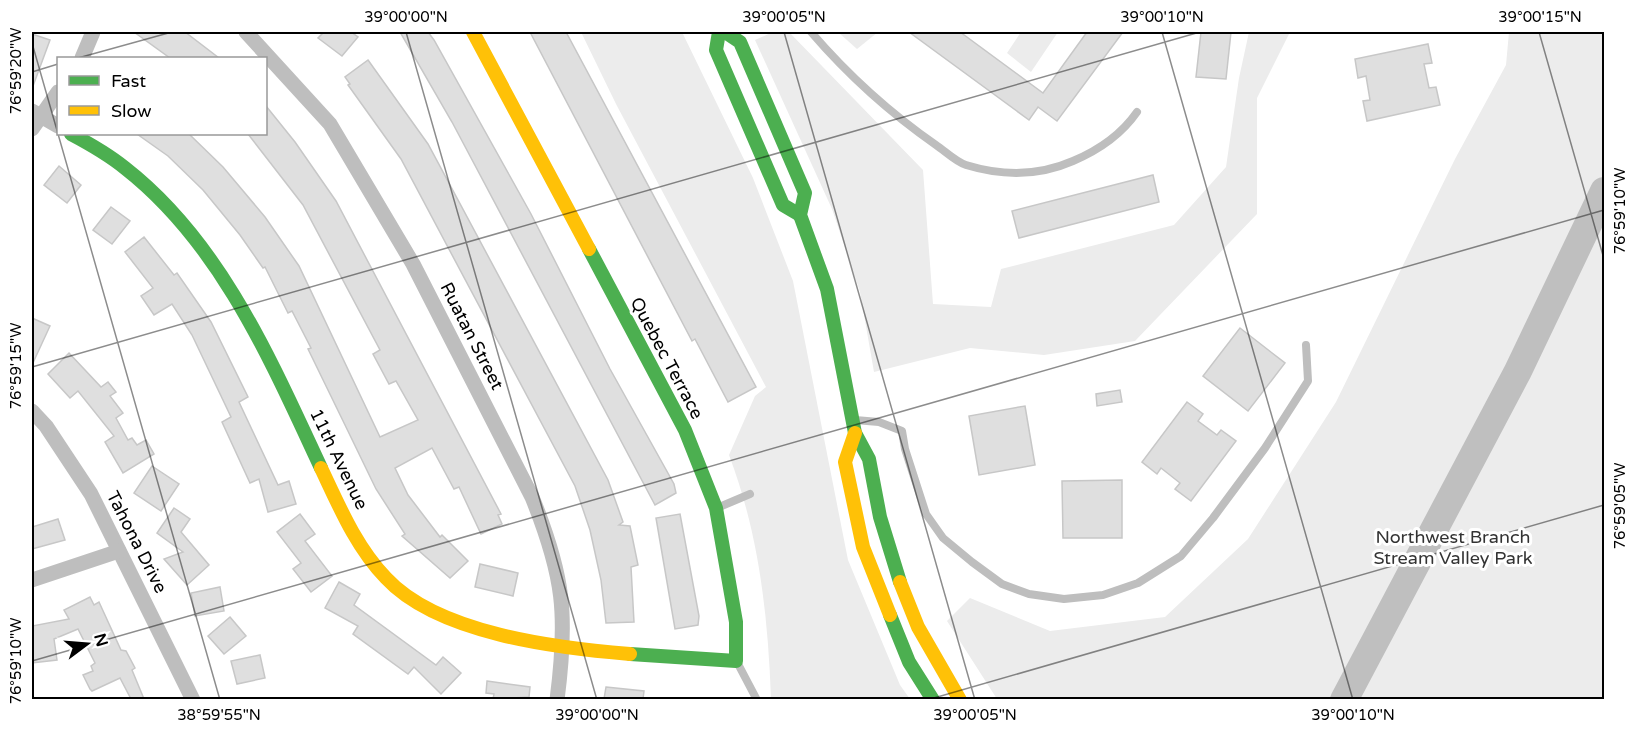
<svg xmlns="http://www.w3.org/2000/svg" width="1636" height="731" font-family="'Varela Round',sans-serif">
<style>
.green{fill:#ececec}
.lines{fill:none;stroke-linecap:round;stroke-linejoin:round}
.river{stroke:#bfbfbf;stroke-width:28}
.building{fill:#dfdfdf;stroke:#c7c7c7;stroke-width:1.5}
.lane{stroke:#bebebe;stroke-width:8}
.street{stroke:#bebebe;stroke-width:15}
.fast{stroke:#4caf50;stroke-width:14}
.slow{stroke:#ffc107;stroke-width:14}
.ticks{fill:none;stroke:#000;stroke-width:1.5;stroke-opacity:0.45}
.labels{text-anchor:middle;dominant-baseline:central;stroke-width:6;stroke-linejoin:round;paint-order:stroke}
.street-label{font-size:18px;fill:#000;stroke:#fff}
.park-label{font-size:18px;fill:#333;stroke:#fff}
.neatline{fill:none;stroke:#000;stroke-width:2}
.ticks-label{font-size:15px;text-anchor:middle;fill:#000}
</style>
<rect width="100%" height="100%" fill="#fff"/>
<g class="green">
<path d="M581,32H682L753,178L793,281L848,560L900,685L910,699H771C768,615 759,534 729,455L755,396L766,387L616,104Z"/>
<polygon points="773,32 789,32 923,170 933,304 991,307 1001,269 1174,225 1226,167 1239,78 1249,32 1290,32 1257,98 1257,214 1135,341 1044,355 970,348 874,372 860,292 832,209 755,40"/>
<polygon points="838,32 878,32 857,49"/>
<polygon points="1021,32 1058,32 1031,72 1007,53"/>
<polygon points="1509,32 1604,32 1604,699 997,699 947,621 970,598 1050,631 1165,617 1248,539 1336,402 1455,159 1506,65"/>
</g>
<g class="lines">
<polyline class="river" points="1344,700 1518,371 1604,191"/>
</g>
<g class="building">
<polygon points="134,32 185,32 219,58 170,58"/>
<polygon points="324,32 351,32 358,37 342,56 318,38"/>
<polygon points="400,32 428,32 434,40 531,214 610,369 674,484 676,493 655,505 452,122"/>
<polygon points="530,32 566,32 756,387 728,402 695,339 692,341"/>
<polygon points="909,32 960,32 1043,93 1087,32 1123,32 1057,121 1038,107 1029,120"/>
<polygon points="1201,32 1231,32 1226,79 1196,77"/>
<polygon points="32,34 50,40 33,86 32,86"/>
<polygon points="1428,44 1432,63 1424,64 1429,88 1436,87 1440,105 1367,121 1363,101 1370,100 1366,76 1358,78 1355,59"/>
<polygon points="368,60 428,144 608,480 623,522 619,525 630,526 638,565 631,567 634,622 606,623 601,580 590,530 575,486 401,159 348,85 350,84 345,77"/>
<polygon points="266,106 295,142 336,201 501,514 498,515 502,524 481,534 459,487 454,489 432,448 395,468 408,495 440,537 442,535 468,561 450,578 402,536 405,534 376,489 345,425 308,349 311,348 292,311 288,313 265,267 263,268 240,235 203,190 168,156 137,134 189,134 223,167 265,217 299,266 380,437 418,420 396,381 389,384 373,354 380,350 303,205 248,134 266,134"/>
<polygon points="59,166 81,185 67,203 44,185"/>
<polygon points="1153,175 1159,202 1019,238 1012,211"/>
<polygon points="111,207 130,221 112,244 93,230"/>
<polygon points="144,237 174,275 177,273 211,322 248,397 239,402 278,485 289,481 296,504 268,512 259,479 250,483 222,422 231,417 192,335 172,304 154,315 141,296 153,288 125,252"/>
<polygon points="32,318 50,326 32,365"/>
<polygon points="1240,328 1285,363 1248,411 1203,376"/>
<polygon points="69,353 101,387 108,382 116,392 110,396 123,413 116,418 128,440 132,438 137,445 146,440 154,454 123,473 105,442 114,436 78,391 70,398 48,374"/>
<polygon points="1120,390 1122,402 1097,406 1096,394"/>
<polygon points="1187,402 1203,414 1198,421 1217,435 1221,430 1236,441 1191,501 1175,489 1180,483 1161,468 1157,474 1142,462"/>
<polygon points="1025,406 1035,465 979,475 969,416"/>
<polygon points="152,466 179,484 161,511 134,493"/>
<polygon points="1122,480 1122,538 1063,538 1062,481"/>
<polygon points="174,508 190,519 181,532 209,565 187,585 164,559 183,552 157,533"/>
<polygon points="300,514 315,534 305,541 332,576 311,592 293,569 301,563 277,532"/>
<polygon points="680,514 699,616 698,625 675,629 656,518"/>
<polygon points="58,519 65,540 32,549 32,527"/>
<polygon points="480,564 518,573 513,596 475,587"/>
<polygon points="339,582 360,594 354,605 436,665 443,657 461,673 441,694 414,667 408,674 353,634 358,626 325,608"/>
<polygon points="220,587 224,611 195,616 191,593"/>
<polygon points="90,597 94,605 99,602 121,650 126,651 135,668 132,670 144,699 131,699 120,678 92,691 90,689 83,675 93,671 91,666 95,663 78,629 54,639 57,660 32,663 32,626 69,619 64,610"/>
<polygon points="230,617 246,636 224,654 208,636"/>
<polygon points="260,655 265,678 237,684 231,661"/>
<polygon points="487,681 530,687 529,697 493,699 494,694 486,693"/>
<polygon points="606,687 644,691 643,699 604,699"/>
</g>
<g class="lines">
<g class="lane">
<path d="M811,32C848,75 890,113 936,145C945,151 956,162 966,165C1002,176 1039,176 1073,161C1099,150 1121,135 1137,112"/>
<polyline points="855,420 879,422 902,431 905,449 926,514 943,538 972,562 1002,584 1029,594 1064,599 1103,595 1138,583 1181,556 1213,518 1265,448 1308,381 1306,345"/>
<polyline points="717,508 750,494"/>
<polyline points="737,662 757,700"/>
</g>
<g class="street">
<path d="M246,32L330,124L413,264L532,497C564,576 568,615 557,700"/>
<polyline points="82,58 93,32"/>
<polyline points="32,111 58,126"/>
<polyline points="32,129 58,92"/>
<polyline points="32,411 46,426 91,494 193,700"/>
<polyline points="32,580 119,551"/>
</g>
<g class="fast">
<polyline points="719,32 716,50 783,205 800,215"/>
<polyline points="725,32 740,42 805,193 800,215 827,289 855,433 869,459 880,517 900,582"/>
<path d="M71,134C90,144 109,155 125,168C221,243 271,361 321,468"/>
<polyline points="589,249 685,430 716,508 736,622 736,661 630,654"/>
<polyline points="890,615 909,662 933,700"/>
</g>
<g class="slow">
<polyline points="473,32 589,249"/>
<polyline points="855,433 845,462 863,547 890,615"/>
<path d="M321,468C339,506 356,547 386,578C438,634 557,648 630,654"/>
<polyline points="900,582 918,627 960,700"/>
</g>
</g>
<path class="ticks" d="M406,32L597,700M784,32L975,700M1162,32L1353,700M1539,32L1604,259M32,43L220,700M78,58L172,32M32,72L58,64M32,367L1200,32M32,661L1604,210M927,700L1604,505"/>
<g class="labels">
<g class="street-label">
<text transform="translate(472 336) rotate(63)">Ruatan Street</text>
<text transform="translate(667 358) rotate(62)">Quebec Terrace</text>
<text transform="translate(339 459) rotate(64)">11th Avenue</text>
<text transform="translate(137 542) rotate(63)">Tahona Drive</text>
</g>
<g class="park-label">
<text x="1453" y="537">Northwest Branch<tspan x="1453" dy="21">Stream Valley Park</tspan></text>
</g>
</g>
<rect width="1636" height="731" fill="none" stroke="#ffffff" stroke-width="66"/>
<rect x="57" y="57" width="210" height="78" fill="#ffffff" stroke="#999999" stroke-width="1.5"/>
<rect x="69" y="76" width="30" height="9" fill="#4caf50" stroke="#999999" stroke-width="1.5"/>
<text x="111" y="87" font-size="18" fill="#000000">Fast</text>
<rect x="69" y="106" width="30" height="9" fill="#ffc107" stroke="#999999" stroke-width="1.5"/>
<text x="111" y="117" font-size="18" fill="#000000">Slow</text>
<g transform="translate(87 644) rotate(74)" stroke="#ffffff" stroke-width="4.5" paint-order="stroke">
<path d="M0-4.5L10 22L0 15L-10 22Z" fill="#000000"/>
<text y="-9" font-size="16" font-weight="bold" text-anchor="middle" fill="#000000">N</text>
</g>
<rect x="33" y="33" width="1570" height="665" class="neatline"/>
<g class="ticks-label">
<text x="406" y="22">39°00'00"N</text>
<text x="784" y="22">39°00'05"N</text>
<text x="1162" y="22">39°00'10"N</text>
<text x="1540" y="22">39°00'15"N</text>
<text transform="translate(16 71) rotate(-90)" y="5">76°59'20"W</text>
<text transform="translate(1620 211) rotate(-90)" y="5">76°59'10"W</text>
<text transform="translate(16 366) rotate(-90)" y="5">76°59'15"W</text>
<text transform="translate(1620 506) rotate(-90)" y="5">76°59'05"W</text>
<text transform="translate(16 661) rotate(-90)" y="5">76°59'10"W</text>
<text x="219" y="720">38°59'55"N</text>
<text x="597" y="720">39°00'00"N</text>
<text x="975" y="720">39°00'05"N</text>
<text x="1353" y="720">39°00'10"N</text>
</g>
</svg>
